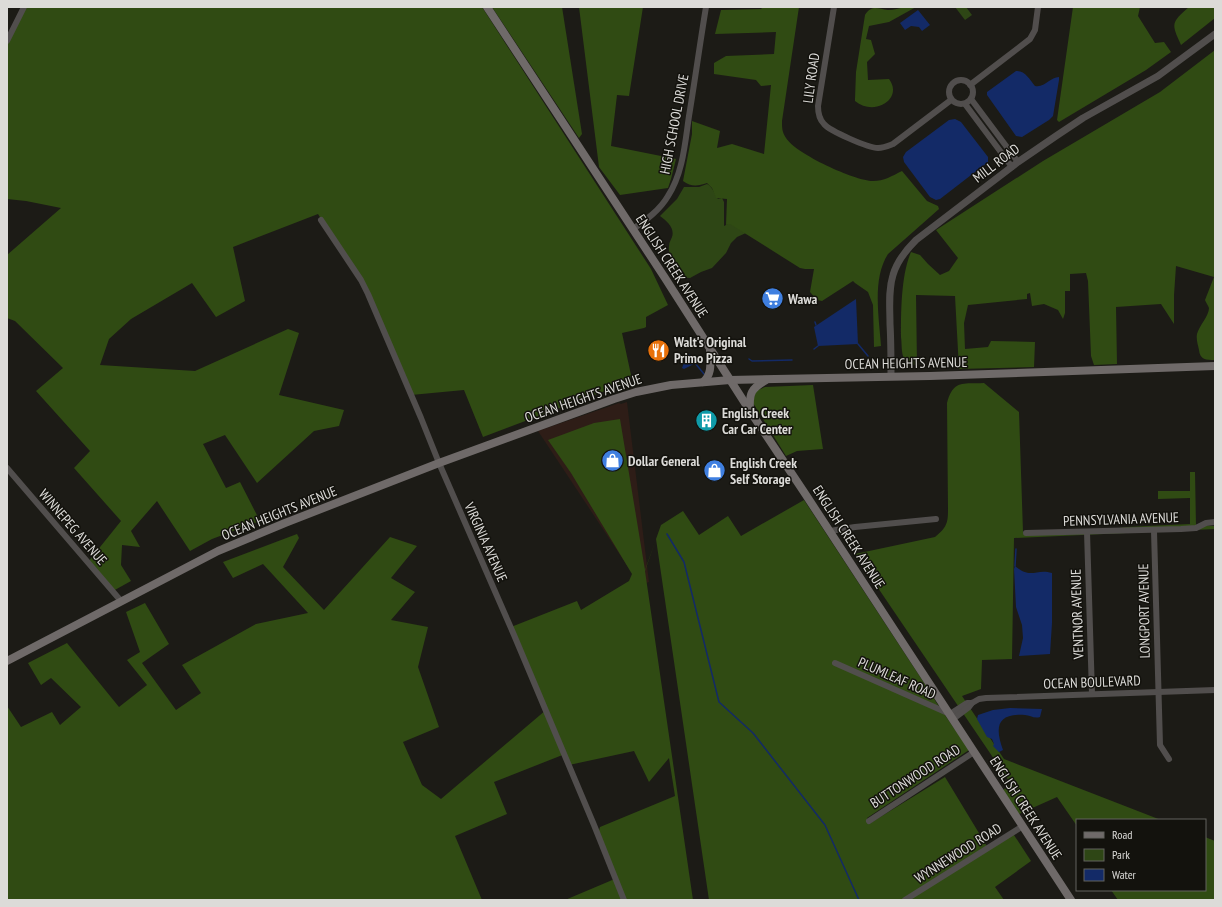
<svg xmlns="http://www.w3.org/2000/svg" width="1222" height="907" font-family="'PT Sans Narrow',sans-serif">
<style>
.commercial{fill:#2e1d17}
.green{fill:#2e4615}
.forest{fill:#304b13}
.water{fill:#132a67}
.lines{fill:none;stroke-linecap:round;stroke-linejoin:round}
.stream{stroke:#132a67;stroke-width:1.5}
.minor{stroke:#514e4d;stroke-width:6}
.tertiary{stroke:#514e4d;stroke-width:7}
.secondary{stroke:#6f6a69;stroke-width:8}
.labels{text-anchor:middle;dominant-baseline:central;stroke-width:3;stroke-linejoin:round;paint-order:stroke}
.street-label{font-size:14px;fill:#dcdbd8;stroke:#13120d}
.poi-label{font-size:14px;font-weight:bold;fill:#dcdbd8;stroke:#13120d;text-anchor:start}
</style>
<rect width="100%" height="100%" fill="#1c1b16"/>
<polygon class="commercial" points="627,402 649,582 640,585 538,431 619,403 621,404"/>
<g class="green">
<polygon points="955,7 966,7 972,15 965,20"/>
<path d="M707,184C713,187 714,194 718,199L722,198L724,202V226L730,223L746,233L737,237L731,243L726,253L712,268L701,272L690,278L679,277L671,264C672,257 668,253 669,246C669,242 671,240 672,237C675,228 667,221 660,216L677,199L684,187H699Z"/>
</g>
<g class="forest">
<polygon points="25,7 482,7 651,269 668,305 646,317 646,327 644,328 622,333 631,375 630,380 627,384 605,391 483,437 464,390 411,395 360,281 318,214 233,247 245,301 216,317 192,283 131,319 109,339 100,365 195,371 288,329 299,333 279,395 344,410 339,426 314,431 257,483 225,435 203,444 226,488 240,482 260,521 212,539 190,551 157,501 131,531 140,547 122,545 121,565 131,581 113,591 88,562 121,521 74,468 90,451 36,391 63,368 15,321 7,318 7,255 61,208 26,201 7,199 7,40"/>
<polygon points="492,7 562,7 582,134 579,138"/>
<polygon points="579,7 643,7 629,96 617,95 611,146 676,159 671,179 668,188 620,195 599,167"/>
<path d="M763,7H799L782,121C782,128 782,132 786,138C796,154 855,181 873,181C884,181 892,176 902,171L927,201L938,206L939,209L888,254C872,279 879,317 881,346L874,347L873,305L868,292L855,283L853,281L822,301L817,300L810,292L814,269H805L800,268L730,224L726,225L727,199L716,198L712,188L707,183C698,186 691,187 683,181L692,134V121L720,131L717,148L732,144L764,154L771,85L761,86L756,80L714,74V63L726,56L774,54L776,32L715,34L721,10L761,9Z"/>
<path d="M905,7H916L889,22L869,26L866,39L871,40L875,54L867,62L868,80L889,79C904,99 874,117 855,101V99L856,72L865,15C872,4 878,9 888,10C894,10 899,8 905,7Z"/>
<polygon points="1073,7 1140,7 1138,16 1155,43 1164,42 1171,52 1146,70 1059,122 1057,120"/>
<path d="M1189,7H1215V18L1181,45C1171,23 1171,23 1189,7Z"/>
<path d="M1215,50V360C1206,360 1200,360 1199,350C1198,345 1196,340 1197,334C1199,326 1209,316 1209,308C1208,305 1206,303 1205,300L1214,277L1176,266L1174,295V324L1161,304L1116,307L1117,364L1094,365L1091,356L1088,281L1086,273L1070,274V291H1065V313L1063,319L1058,310L1044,304L1032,306L1030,293L1027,294V299L968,305L964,323L965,349L988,347L991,341L1035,342L1034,367L959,369L955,296L916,295L917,365C911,365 907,364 904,359C901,352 902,344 901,337C901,312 901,275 911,252L920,255L928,264L940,275L949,271L958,258L936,230L1043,161L1160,92Z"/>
<path d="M984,383L1019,412L1023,532H1087L1127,527L1190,524V498L1158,499V491H1190V472H1195L1196,526H1215V529L1014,538L1012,659L982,660L981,689L962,696L1004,759L1161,820H1077V826L1057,797L1019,814L1003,790L1011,784L855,554L935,537C947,527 948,523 948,509L947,403C953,379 964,384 984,383Z"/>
<polygon points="813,385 823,449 797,451 786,456 753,403 753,401 756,391 765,387"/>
<polygon points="620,419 645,570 661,525 683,511 699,535 728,516 741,536 804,500 932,695 936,702 969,750 867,818 869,824 945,777 988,848 1012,832 1031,861 995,887 1004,900 709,900 656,539 645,571 693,900 565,900 617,878 598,834 600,827 675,796 669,758 649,782 634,751 569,765 565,754 494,782 507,814 455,836 482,900 7,900 7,706 21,727 52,712 60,725 81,707 51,678 41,685 28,663 67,643 119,707 147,685 127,660 140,652 126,612 145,603 169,644 142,663 176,710 201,693 182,665 256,624 308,613 263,564 233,578 223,562 297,534 299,538 283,567 324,610 390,537 417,546 391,578 415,592 391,620 428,627 418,667 439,727 403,742 422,785 441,799 546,710 511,627 577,601 581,610 629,581 632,574 571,473 548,440 594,423"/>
<polygon points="1205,837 1215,841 1215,900 1118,900 1111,890 1205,890"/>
</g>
<g class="water">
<polygon points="918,10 930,25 922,31 919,27 911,26 905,30 900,23"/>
<path d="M1016,71C1025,70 1030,80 1035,86C1045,88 1050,77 1059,77V80L1053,116L1049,120L1022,137L1016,136L987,95V92Z"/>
<polygon points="955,119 961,122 988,157 988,162 940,199 936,200 930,197 904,162 903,157 906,152 949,120"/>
<polygon points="856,299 858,344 818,346 814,327"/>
<polygon points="690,354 694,364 684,369 682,368 687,355"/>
<path d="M1015,566C1031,580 1036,568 1052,573V623L1050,654L1019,656L1023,638L1022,625L1016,607L1014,569Z"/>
<path d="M1010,708L1042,709L1040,717C1034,719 1030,715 1025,715C996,713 995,728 1003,750L999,752L993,746L994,744L992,739L987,737L977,719L978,715L993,710Z"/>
</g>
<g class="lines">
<g class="stream">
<polyline points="815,322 816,325"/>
<polyline points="858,344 868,356"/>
<polyline points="814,349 818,346"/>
<polyline points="682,357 686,360"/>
<polyline points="749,359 752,361 792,360"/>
<polyline points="695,363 704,374"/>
<polyline points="667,534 684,562 719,702 753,733 825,825 859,900"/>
<polyline points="1015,566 1016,549"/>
</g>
<g class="minor">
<path d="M834,7L818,106C818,113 819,119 824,124C830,131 868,148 878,148C884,148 888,146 893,144L951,100"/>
<polyline points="7,41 24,7"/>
<circle cx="961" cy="92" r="12"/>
<polyline points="970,85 1030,39 1035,30 1038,7"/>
<polyline points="971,99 1018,162"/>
<polyline points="965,104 1012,167"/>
<polyline points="321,220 361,280 368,294 421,418 439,463 514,635 594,825 624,900"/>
<path d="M633,229C646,220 660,210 668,196C683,173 685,143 689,116C695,80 700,43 706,7"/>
<polyline points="7,468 121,601"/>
<polyline points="830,531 855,527 936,519"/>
<polyline points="1154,531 1160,745 1169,759"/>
<polyline points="1087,532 1092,694"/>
<polyline points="1026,533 1181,529 1196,528 1206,523 1215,522"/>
<polyline points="835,663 950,714 967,703 972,703 979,699 986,698 1215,690"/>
<polyline points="953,719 969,707 972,703"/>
<polyline points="869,821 974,752"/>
<polyline points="905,900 1023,826"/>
</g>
<path class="tertiary" d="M891,376C891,359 891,341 890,324C890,308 888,291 893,275C897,261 906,250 916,240L1018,162L1056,136L1083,118L1158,76L1215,34"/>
<g class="secondary">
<polyline points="487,7 665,278 750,411 804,492 1071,900"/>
<path d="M703,382C713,374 710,361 710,349"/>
<path d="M750,410C749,393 751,389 766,380"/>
<polyline points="7,661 218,551 285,523 439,463 614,399 636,392 671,385 730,380 930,376 1215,366"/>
</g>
</g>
<defs>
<symbol id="supermarket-disc" viewBox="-11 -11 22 22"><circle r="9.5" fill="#3f7fe0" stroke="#13120d"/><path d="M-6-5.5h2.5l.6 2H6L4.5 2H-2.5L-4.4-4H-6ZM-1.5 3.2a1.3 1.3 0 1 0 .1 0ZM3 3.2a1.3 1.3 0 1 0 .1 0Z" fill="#fff"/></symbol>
<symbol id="restaurant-disc" viewBox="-11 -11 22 22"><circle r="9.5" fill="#e8710a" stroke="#13120d"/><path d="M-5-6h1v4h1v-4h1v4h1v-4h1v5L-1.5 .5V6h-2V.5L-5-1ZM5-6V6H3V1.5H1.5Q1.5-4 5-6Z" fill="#fff"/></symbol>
<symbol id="building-disc" viewBox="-11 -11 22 22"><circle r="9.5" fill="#0f9aa8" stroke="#13120d"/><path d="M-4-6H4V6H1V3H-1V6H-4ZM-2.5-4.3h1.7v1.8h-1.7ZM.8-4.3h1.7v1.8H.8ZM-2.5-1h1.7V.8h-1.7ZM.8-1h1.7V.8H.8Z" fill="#fff"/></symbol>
<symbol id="shop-disc" viewBox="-11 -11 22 22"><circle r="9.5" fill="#3f7fe0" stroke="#13120d"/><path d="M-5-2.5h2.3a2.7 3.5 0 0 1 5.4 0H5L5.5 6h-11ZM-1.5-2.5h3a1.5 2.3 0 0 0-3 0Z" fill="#fff"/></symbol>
</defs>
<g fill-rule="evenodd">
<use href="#supermarket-disc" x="760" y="286" width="25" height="25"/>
<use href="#restaurant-disc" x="646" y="338" width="25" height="25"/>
<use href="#building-disc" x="694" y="408" width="25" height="25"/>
<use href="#shop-disc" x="600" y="448" width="25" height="25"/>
<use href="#shop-disc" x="702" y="458" width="25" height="25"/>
</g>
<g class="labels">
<g class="street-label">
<text transform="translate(811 78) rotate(-82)">LILY ROAD</text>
<text transform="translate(674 124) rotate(-79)">HIGH SCHOOL DRIVE</text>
<text transform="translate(996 163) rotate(-37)">MILL ROAD</text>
<text transform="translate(672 266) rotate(57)">ENGLISH CREEK AVENUE</text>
<text transform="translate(906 363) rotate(-1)">OCEAN HEIGHTS AVENUE</text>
<text transform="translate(583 398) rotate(-19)">OCEAN HEIGHTS AVENUE</text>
<text transform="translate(279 513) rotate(-22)">OCEAN HEIGHTS AVENUE</text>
<text transform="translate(1121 519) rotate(-2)">PENNSYLVANIA AVENUE</text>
<text transform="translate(73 527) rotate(49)">WINNEPEG AVENUE</text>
<text transform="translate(849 537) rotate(57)">ENGLISH CREEK AVENUE</text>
<text transform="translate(486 542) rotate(66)">VIRGINIA AVENUE</text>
<text transform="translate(1144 611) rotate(-91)">LONGPORT AVENUE</text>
<text transform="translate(1077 614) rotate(-92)">VENTNOR AVENUE</text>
<text transform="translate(897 678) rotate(24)">PLUMLEAF ROAD</text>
<text transform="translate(1092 682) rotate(-2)">OCEAN BOULEVARD</text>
<text transform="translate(915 776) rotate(-33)">BUTTONWOOD ROAD</text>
<text transform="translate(1026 808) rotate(57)">ENGLISH CREEK AVENUE</text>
<text transform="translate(958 853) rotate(-32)">WYNNEWOOD ROAD</text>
</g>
<g class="poi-label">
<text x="788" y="299">Wawa</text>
<text x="674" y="342">Walt's Original<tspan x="674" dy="16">Primo Pizza</tspan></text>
<text x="722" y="413">English Creek<tspan x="722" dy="16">Car Car Center</tspan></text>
<text x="628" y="461">Dollar General</text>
<text x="730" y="463">English Creek<tspan x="730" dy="16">Self Storage</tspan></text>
</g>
</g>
<rect width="1222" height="907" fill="none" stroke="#dcdbd8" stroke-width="16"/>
<rect x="1076" y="819" width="130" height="72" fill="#13120d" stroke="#63625e"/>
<rect x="1084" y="832" width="20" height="6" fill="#6f6a69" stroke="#63625e"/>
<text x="1112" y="839" font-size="12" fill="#dcdbd8">Road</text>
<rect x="1084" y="849" width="20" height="12" fill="#2e4615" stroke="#63625e"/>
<text x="1112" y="859" font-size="12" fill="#dcdbd8">Park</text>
<rect x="1084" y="869" width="20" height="12" fill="#132a67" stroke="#63625e"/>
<text x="1112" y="879" font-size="12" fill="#dcdbd8">Water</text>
</svg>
